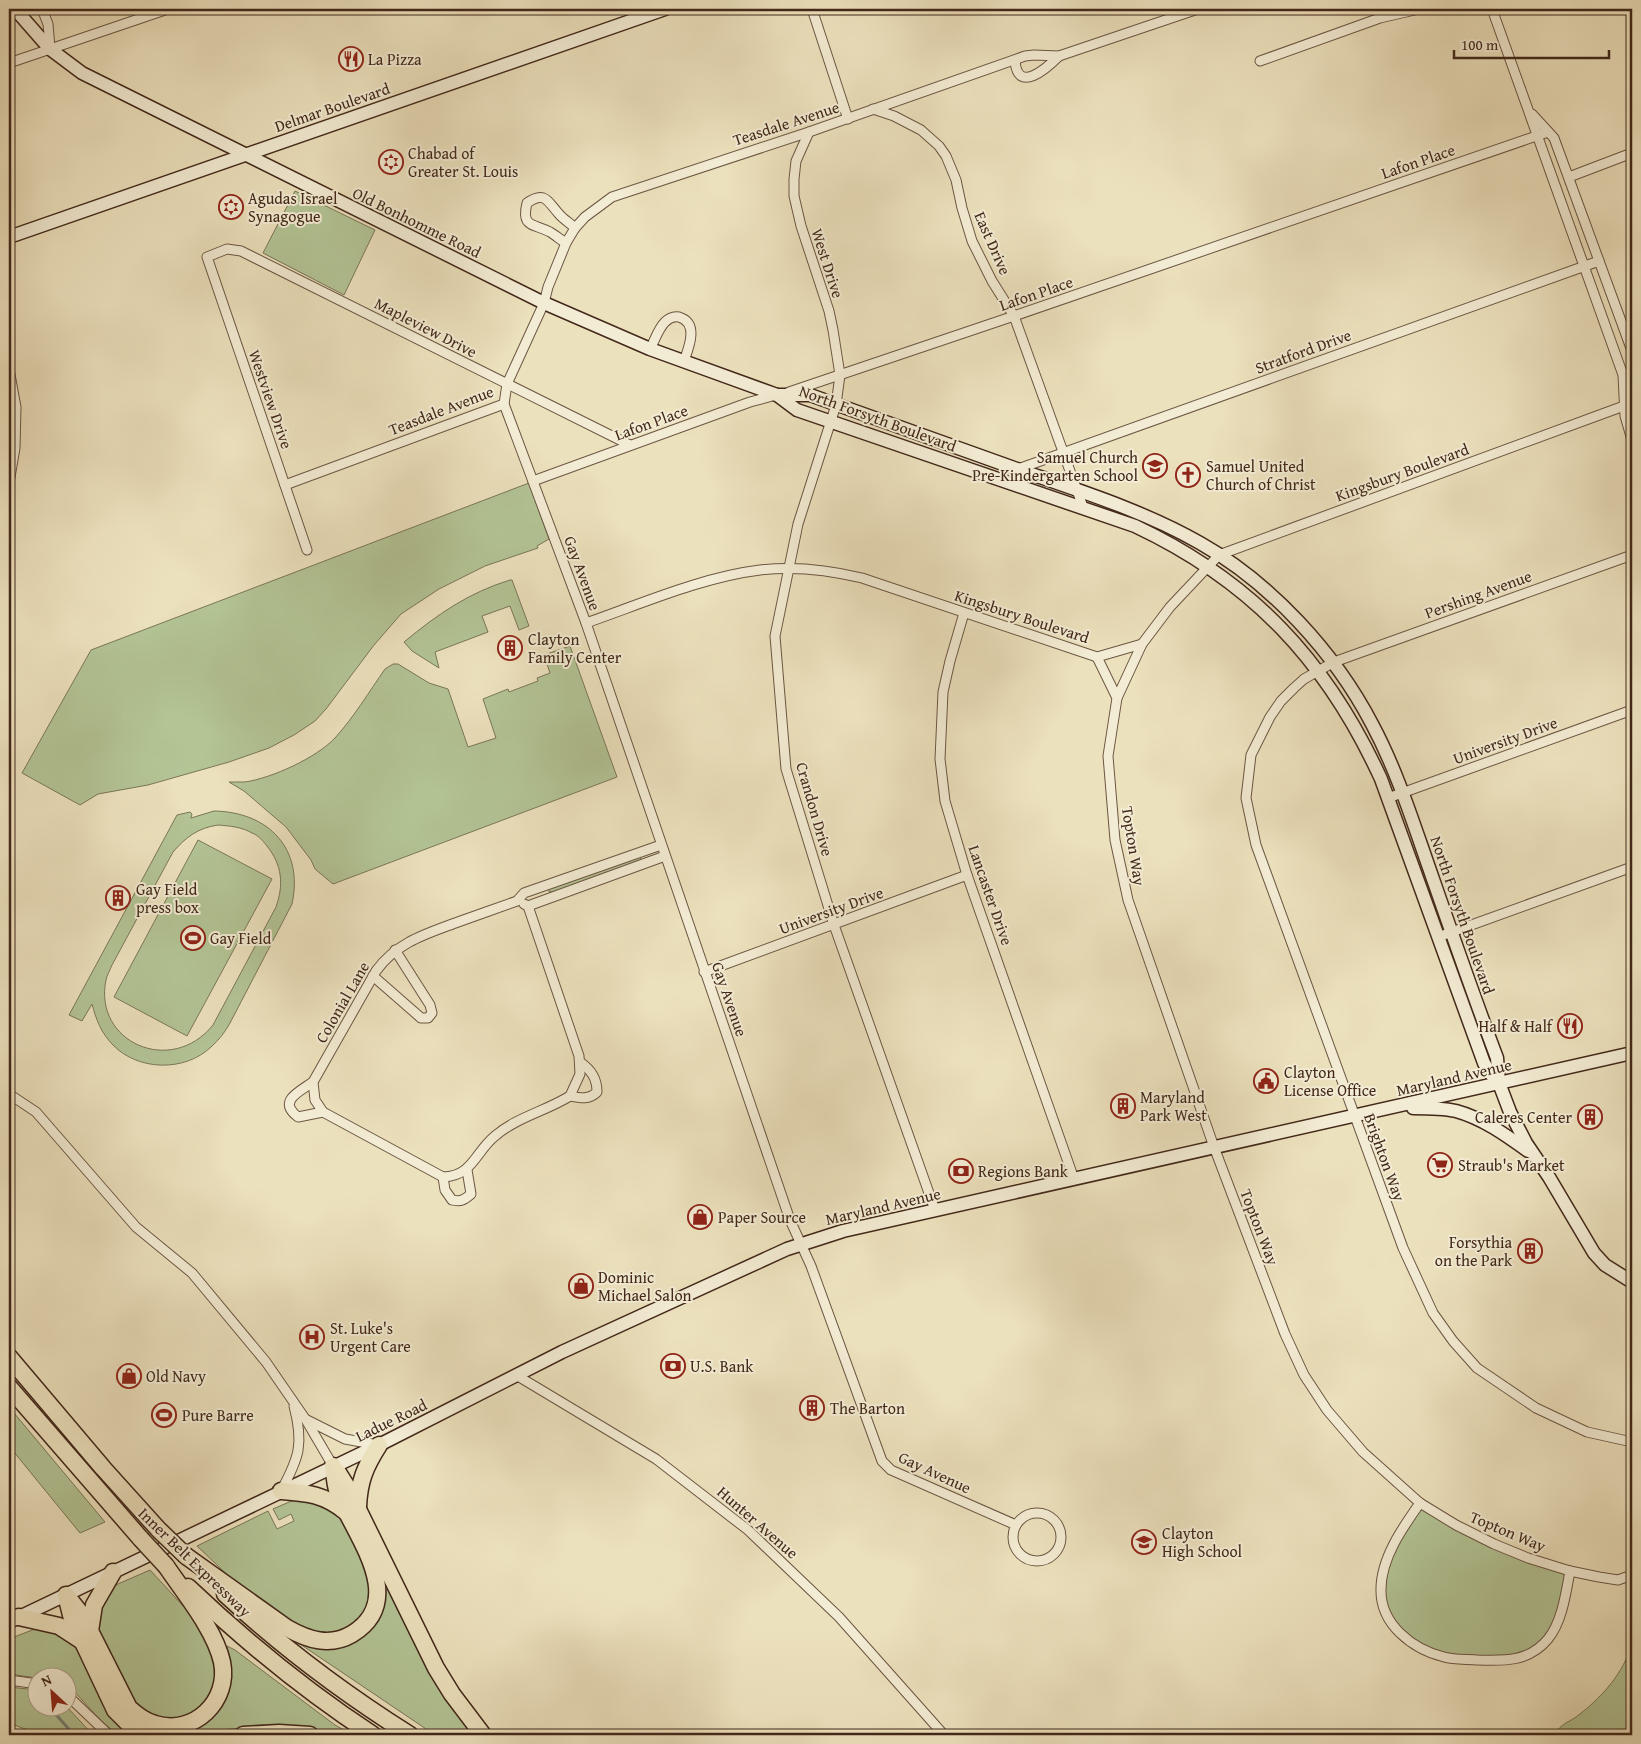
<svg xmlns="http://www.w3.org/2000/svg" width="1641" height="1744" font-family="'Gentium Book Plus',serif">
<style>
.green{fill:#b3c495;stroke:#7a7658;fill-rule:evenodd}
.lines{fill:none;stroke-linecap:round;stroke-linejoin:round}
.stream{stroke:#768178;stroke-width:3}
.street-casing{stroke:#6c5643;stroke-width:11}
.secondary-casing{stroke:#42281a;stroke-width:15}
.highway-casing{stroke:#42281a;stroke-width:19}
.street{stroke:#f3ecd4;stroke-width:9}
.secondary{stroke:#f3ecd4;stroke-width:12}
.highway{stroke:#ece1bd;stroke-width:16}
.highway-bridge-casing{stroke:#42281a;stroke-width:19;stroke-linecap:butt}
.highway-bridge{stroke:#ece1bd;stroke-width:16}
.labels{text-anchor:middle;dominant-baseline:central;stroke-width:4;stroke-linejoin:round;paint-order:stroke}
.poi-label{font-size:16px;fill:#42281a;stroke:#f3ecd4;text-anchor:start}
.street-label{font-size:16px;fill:#42281a;stroke:#f3ecd4}
</style>
<rect width="100%" height="100%" fill="#ece1bd"/>
<filter id="stains"><feTurbulence type="fractalNoise" baseFrequency=".004" numOctaves="4"/><feColorMatrix values="0 0 0 0 .2 0 0 0 0 .09 0 0 0 0 .02 0 0 0 .5 -.17"/></filter>
<radialGradient id="worn" r=".72"><stop offset=".6" stop-color="#630" stop-opacity="0"/><stop offset="1" stop-color="#630" stop-opacity=".3"/></radialGradient>
<g class="green">
<polygon points="295,191 375,230 344,295 263,253"/>
<polygon points="529,483 549,539 537,546 538,548 485,566 439,589 401,614 374,645 326,709 315,721 294,735 269,748 229,762 148,785 98,794 80,805 22,773 91,650"/>
<path d="M510,580H512L529,626L519,630L510,606L482,616L488,632L435,652L439,668L412,651L404,642C438,614 468,593 510,580Z"/>
<path d="M570,646L617,777L333,884L315,869L311,860L286,827L244,791L229,782C234,782 240,782 245,782C272,778 316,758 335,738C354,717 369,692 385,669L393,664H398L429,683L448,689L468,747L496,738L483,699L508,689L509,692L538,681L537,678L550,673L544,655Z"/>
<path d="M214,811C269,812 304,849 292,904L230,1023C225,1032 219,1040 211,1047C185,1072 138,1071 113,1045C101,1033 96,1019 92,1004L82,1021L69,1015L177,815L190,812L192,814L191,818ZM218,825C230,826 242,827 252,833C258,835 263,841 267,846C282,865 284,884 276,907L213,1025C171,1077 93,1042 106,980C107,975 110,970 112,965L173,852C186,837 198,828 218,825Z"/>
<polygon points="198,840 272,879 187,1036 114,997"/>
<polygon points="639,857 642,860 640,862 558,891 549,892 549,890 551,888"/>
<polygon points="9,1407 105,1522 80,1533 9,1446"/>
<polygon points="296,1499 321,1501 348,1524 373,1591 358,1624 331,1635 302,1632 237,1584 197,1546 268,1511 277,1529 294,1521 291,1514 279,1520 273,1509"/>
<polygon points="1420,1503 1456,1525 1570,1571 1555,1629 1525,1657 1456,1659 1404,1637 1383,1605 1383,1573"/>
<polygon points="150,1570 197,1621 218,1661 214,1694 192,1715 169,1721 148,1715 134,1702 98,1629 97,1617 109,1590 118,1584"/>
<polygon points="381,1574 478,1735 435,1735 297,1642 299,1640 351,1641"/>
<path d="M35,1629H46L72,1639L135,1735C131,1735 126,1736 123,1735C105,1731 83,1698 68,1686V1676H38L37,1678L9,1674V1639Z"/>
<path d="M1632,1644V1735H1554C1562,1722 1569,1723 1580,1714C1604,1695 1623,1673 1632,1644Z"/>
<path d="M227,1646L235,1650L335,1725L353,1735C329,1735 305,1727 280,1727C249,1727 217,1730 186,1733L185,1731L222,1704L229,1687L231,1671Z"/>
<polygon points="9,1687 37,1690 38,1706 67,1707 93,1735 42,1735 14,1725 9,1725"/>
</g>
<g class="lines">
<polyline class="stream" points="52,1710 74,1735"/>
<defs>
<g id="street">
<polyline points="42,9 48,24 50,48"/>
<polyline points="812,9 848,119"/>
<polyline points="1492,9 1623,375 1625,416 1632,440"/>
<path d="M1015,60C1017,95 1047,68 1059,56"/>
<polyline points="1260,61 1380,18 1419,9"/>
<polyline points="9,63 168,9"/>
<polyline points="873,109 894,116 921,130 939,146 946,156 956,180 962,208 972,241 992,281 1014,316 1083,507"/>
<polyline points="1532,114 1554,138 1632,351"/>
<polyline points="809,132 796,161 794,179 794,196 801,226 829,311 833,330 840,375 836,405 798,524 775,636 786,769 834,925 935,1210"/>
<polyline points="1569,177 1632,153"/>
<path d="M566,243C561,240 555,235 550,232C533,223 521,228 527,203C545,190 548,202 559,214C563,219 570,223 575,228"/>
<path d="M650,349C655,340 658,329 665,322C669,318 674,316 679,317C699,323 689,347 684,361"/>
<polyline points="9,369 16,407 15,448 9,483"/>
<polyline points="789,392 1014,316 1548,132"/>
<polyline points="504,404 586,623 790,1220 811,1266 882,1461 891,1470 1016,1525"/>
<polyline points="1018,469 1599,261"/>
<polyline points="533,481 750,402 776,395"/>
<polyline points="285,485 504,404 507,384 544,303 548,287 566,243 575,228 585,217 612,197 809,132 1025,56 1034,55 1059,56 1198,9"/>
<polyline points="307,550 207,257 227,249 241,251 630,445"/>
<polyline points="1632,555 1334,662 1304,679 1294,688 1281,701 1270,717 1251,755 1246,798 1256,845 1403,1248 1433,1313 1453,1341 1477,1368 1536,1408 1587,1432 1632,1442"/>
<polyline points="964,613 950,661 943,692 940,759 945,801 967,875 1074,1179"/>
<path d="M586,623C641,604 702,577 760,570C794,566 829,570 862,578L1097,657L1142,644L1170,607L1219,555L1632,403"/>
<polyline points="1097,657 1117,698 1108,756 1115,840 1128,900 1214,1147 1285,1334 1304,1375 1327,1410 1363,1452 1420,1503 1456,1525 1494,1544 1528,1558 1570,1571 1599,1577 1618,1580 1632,1575"/>
<polyline points="1117,698 1142,644"/>
<polyline points="1388,798 1632,710"/>
<polyline points="524,904 528,906 665,856"/>
<path d="M528,906L579,1056L580,1074L570,1096C546,1111 517,1117 495,1136C475,1152 473,1176 443,1177L323,1112L315,1100L313,1082L376,971C397,942 426,934 458,922C478,915 497,908 517,901L524,893L661,845"/>
<polyline points="1438,937 1632,867"/>
<polyline points="704,972 967,875"/>
<polyline points="373,976 421,1018 428,1018 432,1013 430,1005 395,950"/>
<path d="M313,1082C299,1092 277,1101 298,1117L323,1112"/>
<polyline points="9,1094 36,1112 136,1227 192,1273 266,1362 306,1420 333,1466"/>
<path d="M570,1096C580,1098 589,1100 597,1092C597,1078 591,1070 580,1062"/>
<path d="M443,1177L445,1190L452,1200C461,1202 464,1200 471,1194L467,1170"/>
<polyline points="516,1375 656,1459 748,1530 839,1617 944,1735"/>
<polyline points="307,1420 345,1439 378,1445"/>
<path d="M281,1491C299,1458 304,1444 294,1406"/>
<path d="M1420,1503C1403,1527 1381,1558 1381,1589C1380,1624 1412,1649 1444,1657C1454,1660 1467,1659 1478,1660C1504,1661 1529,1662 1548,1639C1562,1622 1566,1593 1570,1571"/>
<circle cx="1037" cy="1537" r="24"/>
<polyline points="9,1680 38,1684"/>
<polyline points="68,1696 109,1735"/>
</g>
<g id="secondary">
<path d="M15,9L50,49L82,73L544,303L650,349L777,395L797,410L1135,526C1252,581 1327,661 1381,779L1484,1063L1489,1072L1499,1083"/>
<polyline points="9,237 665,9"/>
<path d="M777,395H810C878,420 946,444 1014,468C1077,490 1142,510 1200,543C1271,583 1335,653 1372,724C1395,767 1410,813 1426,859C1449,925 1472,992 1497,1058L1499,1083L1510,1112L1526,1143L1549,1177L1594,1253L1605,1265L1632,1282"/>
<path d="M1413,1108C1428,1108 1442,1108 1456,1111C1482,1118 1506,1135 1528,1151"/>
<polyline points="9,1622 379,1445 562,1352 787,1249 843,1231 1632,1053"/>
</g>
<g id="highway">
<polyline points="9,1357 103,1468 159,1530"/>
<polyline points="9,1387 141,1539"/>
<polyline points="337,1471 347,1487 436,1668 452,1694 483,1735"/>
<path d="M281,1491C308,1493 324,1494 346,1512"/>
<path d="M358,1507C359,1481 365,1467 379,1445"/>
<path d="M186,1556L287,1628C308,1640 330,1647 352,1634C408,1600 356,1537 339,1496C335,1487 335,1476 333,1466"/>
<path d="M188,1587C245,1641 307,1692 373,1735"/>
<path d="M225,1594C282,1647 345,1694 410,1735"/>
<path d="M66,1595L82,1615L129,1708C137,1715 144,1721 155,1724C194,1736 230,1701 222,1662C215,1630 185,1594 166,1566"/>
<polyline points="67,1599 72,1619 115,1710 131,1726 149,1735"/>
<polyline points="19,1617 59,1626 82,1641"/>
<polyline points="90,1631 94,1605 113,1572"/>
<polyline points="243,1735 279,1733 310,1735"/>
</g>
</defs>
<use href="#street" class="street-casing"/>
<use href="#secondary" class="secondary-casing"/>
<use href="#highway" class="highway-casing"/>
<use href="#street" class="street"/>
<use href="#secondary" class="secondary"/>
<use href="#highway" class="highway"/>
<defs>
<g id="highway-bridge">
<polyline points="159,1530 186,1556"/>
<polyline points="141,1539 166,1566"/>
</g>
</defs>
<use href="#highway-bridge" class="highway-bridge-casing"/>
<use href="#highway-bridge" class="highway-bridge"/>
</g>
<defs>
<symbol id="restaurant-ring" viewBox="-11 -11 22 22"><circle r="9.5" fill="#f3ecd4" stroke="#8f2418" stroke-width="1.5"/><path d="M-5-6h1v4h1v-4h1v4h1v-4h1v5L-1.5 .5V6h-2V.5L-5-1ZM5-6V6H3V1.5H1.5Q1.5-4 5-6Z" fill="#8f2418"/></symbol>
<symbol id="synagogue-ring" viewBox="-11 -11 22 22"><circle r="9.5" fill="#f3ecd4" stroke="#8f2418" stroke-width="1.5"/><path d="M0-6.5L5.6 3.2H-5.6ZM0 6.5L5.6-3.2H-5.6Z" fill="#8f2418"/></symbol>
<symbol id="school-ring" viewBox="-11 -11 22 22"><circle r="9.5" fill="#f3ecd4" stroke="#8f2418" stroke-width="1.5"/><path d="M0-5L7-2L0 1L-7-2ZM-4 1L0 2.5L4 1V4Q0 6-4 4Z" fill="#8f2418"/></symbol>
<symbol id="church-ring" viewBox="-11 -11 22 22"><circle r="9.5" fill="#f3ecd4" stroke="#8f2418" stroke-width="1.5"/><path d="M-1.2-6h2.4v3.5h3.3v2.4h-3.3V6h-2.4V-.1h-3.3v-2.4h3.3Z" fill="#8f2418"/></symbol>
<symbol id="building-ring" viewBox="-11 -11 22 22"><circle r="9.5" fill="#f3ecd4" stroke="#8f2418" stroke-width="1.5"/><path d="M-4-6H4V6H1V3H-1V6H-4ZM-2.5-4.3h1.7v1.8h-1.7ZM.8-4.3h1.7v1.8H.8ZM-2.5-1h1.7V.8h-1.7ZM.8-1h1.7V.8H.8Z" fill="#8f2418"/></symbol>
<symbol id="stadium-ring" viewBox="-11 -11 22 22"><circle r="9.5" fill="#f3ecd4" stroke="#8f2418" stroke-width="1.5"/><path d="M0-5a6.5 5 0 1 0 0 10a6.5 5 0 1 0 0-10ZM-3.5-1.8h7v3.6h-7Z" fill="#8f2418"/></symbol>
<symbol id="civic-ring" viewBox="-11 -11 22 22"><circle r="9.5" fill="#f3ecd4" stroke="#8f2418" stroke-width="1.5"/><path d="M-.6-6.5H3V-4.5H.6V-3L4-1V1h2V6H-6V1h2V-1L-.6-3ZM-1.2 2.5V6h2.4V2.5Z" fill="#8f2418"/></symbol>
<symbol id="supermarket-ring" viewBox="-11 -11 22 22"><circle r="9.5" fill="#f3ecd4" stroke="#8f2418" stroke-width="1.5"/><path d="M-6-5.5h2.5l.6 2H6L4.5 2H-2.5L-4.4-4H-6ZM-1.5 3.2a1.3 1.3 0 1 0 .1 0ZM3 3.2a1.3 1.3 0 1 0 .1 0Z" fill="#8f2418"/></symbol>
<symbol id="bank-ring" viewBox="-11 -11 22 22"><circle r="9.5" fill="#f3ecd4" stroke="#8f2418" stroke-width="1.5"/><path d="M-6-4H6V4H-6ZM0-2.3a2.3 2.3 0 1 0 0 4.6a2.3 2.3 0 1 0 0-4.6Z" fill="#8f2418"/></symbol>
<symbol id="shop-ring" viewBox="-11 -11 22 22"><circle r="9.5" fill="#f3ecd4" stroke="#8f2418" stroke-width="1.5"/><path d="M-5-2.5h2.3a2.7 3.5 0 0 1 5.4 0H5L5.5 6h-11ZM-1.5-2.5h3a1.5 2.3 0 0 0-3 0Z" fill="#8f2418"/></symbol>
<symbol id="hospital-ring" viewBox="-11 -11 22 22"><circle r="9.5" fill="#f3ecd4" stroke="#8f2418" stroke-width="1.5"/><path d="M-5-5h3v3.5h4V-5h3V5h-3V1.5h-4V5h-3Z" fill="#8f2418"/></symbol>
</defs>
<g fill-rule="evenodd">
<use href="#restaurant-ring" x="337" y="45" width="28" height="28"/>
<use href="#synagogue-ring" x="377" y="148" width="28" height="28"/>
<use href="#synagogue-ring" x="217" y="193" width="28" height="28"/>
<use href="#school-ring" x="1141" y="452" width="28" height="28"/>
<use href="#church-ring" x="1174" y="461" width="28" height="28"/>
<use href="#building-ring" x="496" y="634" width="28" height="28"/>
<use href="#building-ring" x="104" y="884" width="28" height="28"/>
<use href="#stadium-ring" x="179" y="924" width="28" height="28"/>
<use href="#restaurant-ring" x="1556" y="1012" width="28" height="28"/>
<use href="#civic-ring" x="1252" y="1067" width="28" height="28"/>
<use href="#building-ring" x="1109" y="1092" width="28" height="28"/>
<use href="#building-ring" x="1576" y="1103" width="28" height="28"/>
<use href="#supermarket-ring" x="1426" y="1151" width="28" height="28"/>
<use href="#bank-ring" x="947" y="1157" width="28" height="28"/>
<use href="#shop-ring" x="686" y="1203" width="28" height="28"/>
<use href="#building-ring" x="1516" y="1237" width="28" height="28"/>
<use href="#shop-ring" x="567" y="1272" width="28" height="28"/>
<use href="#hospital-ring" x="298" y="1323" width="28" height="28"/>
<use href="#bank-ring" x="659" y="1352" width="28" height="28"/>
<use href="#shop-ring" x="115" y="1362" width="28" height="28"/>
<use href="#building-ring" x="798" y="1394" width="28" height="28"/>
<use href="#stadium-ring" x="150" y="1401" width="28" height="28"/>
<use href="#school-ring" x="1130" y="1528" width="28" height="28"/>
</g>
<g class="labels">
<g class="poi-label">
<text x="368" y="59">La Pizza</text>
<text x="408" y="153">Chabad of<tspan x="408" dy="18">Greater St. Louis</tspan></text>
<text x="248" y="198">Agudas Israel<tspan x="248" dy="18">Synagogue</tspan></text>
<text x="1138" y="457" text-anchor="end">Samuel Church<tspan x="1138" dy="18">Pre-Kindergarten School</tspan></text>
<text x="1206" y="466">Samuel United<tspan x="1206" dy="18">Church of Christ</tspan></text>
<text x="528" y="639">Clayton<tspan x="528" dy="18">Family Center</tspan></text>
<text x="136" y="889">Gay Field<tspan x="136" dy="18">press box</tspan></text>
<text x="210" y="938">Gay Field</text>
<text x="1552" y="1026" text-anchor="end">Half &amp; Half</text>
<text x="1284" y="1072">Clayton<tspan x="1284" dy="18">License Office</tspan></text>
<text x="1140" y="1097">Maryland<tspan x="1140" dy="18">Park West</tspan></text>
<text x="1572" y="1117" text-anchor="end">Caleres Center</text>
<text x="1458" y="1165">Straub's Market</text>
<text x="978" y="1171">Regions Bank</text>
<text x="718" y="1217">Paper Source</text>
<text x="1512" y="1242" text-anchor="end">Forsythia<tspan x="1512" dy="18">on the Park</tspan></text>
<text x="598" y="1277">Dominic<tspan x="598" dy="18">Michael Salon</tspan></text>
<text x="330" y="1328">St. Luke's<tspan x="330" dy="18">Urgent Care</tspan></text>
<text x="690" y="1366">U.S. Bank</text>
<text x="146" y="1376">Old Navy</text>
<text x="830" y="1408">The Barton</text>
<text x="182" y="1415">Pure Barre</text>
<text x="1162" y="1533">Clayton<tspan x="1162" dy="18">High School</tspan></text>
</g>
<g class="street-label">
<text transform="translate(332 107) rotate(-19)">Delmar Boulevard</text>
<text transform="translate(786 123) rotate(-18)">Teasdale Avenue</text>
<text transform="translate(1418 161) rotate(-19)">Lafon Place</text>
<text transform="translate(417 222) rotate(26)">Old Bonhomme Road</text>
<text transform="translate(993 243) rotate(66)">East Drive</text>
<text transform="translate(828 263) rotate(72)">West Drive</text>
<text transform="translate(1036 293) rotate(-19)">Lafon Place</text>
<text transform="translate(426 327) rotate(27)">Mapleview Drive</text>
<text transform="translate(1303 351) rotate(-20)">Stratford Drive</text>
<text transform="translate(271 399) rotate(71)">Westview Drive</text>
<text transform="translate(441 410) rotate(-21)">Teasdale Avenue</text>
<text transform="translate(878 418) rotate(20)">North Forsyth Boulevard</text>
<text transform="translate(651 422) rotate(-20)">Lafon Place</text>
<text transform="translate(1402 472) rotate(-20)">Kingsbury Boulevard</text>
<text transform="translate(583 573) rotate(70)">Gay Avenue</text>
<text transform="translate(1478 594) rotate(-20)">Pershing Avenue</text>
<text transform="translate(1022 616) rotate(18)">Kingsbury Boulevard</text>
<text transform="translate(1505 740) rotate(-20)">University Drive</text>
<text transform="translate(815 809) rotate(74)">Crandon Drive</text>
<text transform="translate(1134 846) rotate(81)">Topton Way</text>
<text transform="translate(991 895) rotate(71)">Lancaster Drive</text>
<text transform="translate(831 910) rotate(-20)">University Drive</text>
<text transform="translate(1463 915) rotate(71)">North Forsyth Boulevard</text>
<text transform="translate(730 999) rotate(71)">Gay Avenue</text>
<text transform="translate(342 1002) rotate(-60)">Colonial Lane</text>
<text transform="translate(1454 1077) rotate(-13)">Maryland Avenue</text>
<text transform="translate(1385 1157) rotate(70)">Brighton Way</text>
<text transform="translate(883 1206) rotate(-13)">Maryland Avenue</text>
<text transform="translate(1260 1227) rotate(69)">Topton Way</text>
<text transform="translate(391 1420) rotate(-26)">Ladue Road</text>
<text transform="translate(935 1472) rotate(25)">Gay Avenue</text>
<text transform="translate(758 1522) rotate(41)">Hunter Avenue</text>
<text transform="translate(1508 1531) rotate(23)">Topton Way</text>
<text transform="translate(195 1562) rotate(44)">Inner Belt Expressway</text>
</g>
</g>
<rect width="1641" height="1744" fill="none" stroke="#ece1bd" stroke-width="30"/>
<rect x="10" y="10" width="1621" height="1724" fill="none" stroke="#42281a" stroke-width="2.5"/>
<rect x="15" y="15" width="1611" height="1714" fill="none" stroke="#42281a"/>
<g transform="translate(52 1692) rotate(334)"><circle r="24" fill="#f3ecd4" stroke="#ac9e8a"/>
<path d="M0-4L9 19L0 12L-9 19Z" fill="#8f2418"/>
<text y="-8" font-size="14" font-weight="bold" text-anchor="middle" fill="#42281a">N</text>
</g>
<path d="M1454 50v8h155v-8" fill="none" stroke="#42281a" stroke-width="2.5"/>
<text x="1461" y="50" font-size="15" fill="#42281a" stroke="#f3ecd4" stroke-width="4" paint-order="stroke">100 m</text>
<rect width="100%" height="100%" filter="url(#stains)"/>
<rect width="100%" height="100%" fill="url(#worn)"/>
</svg>
